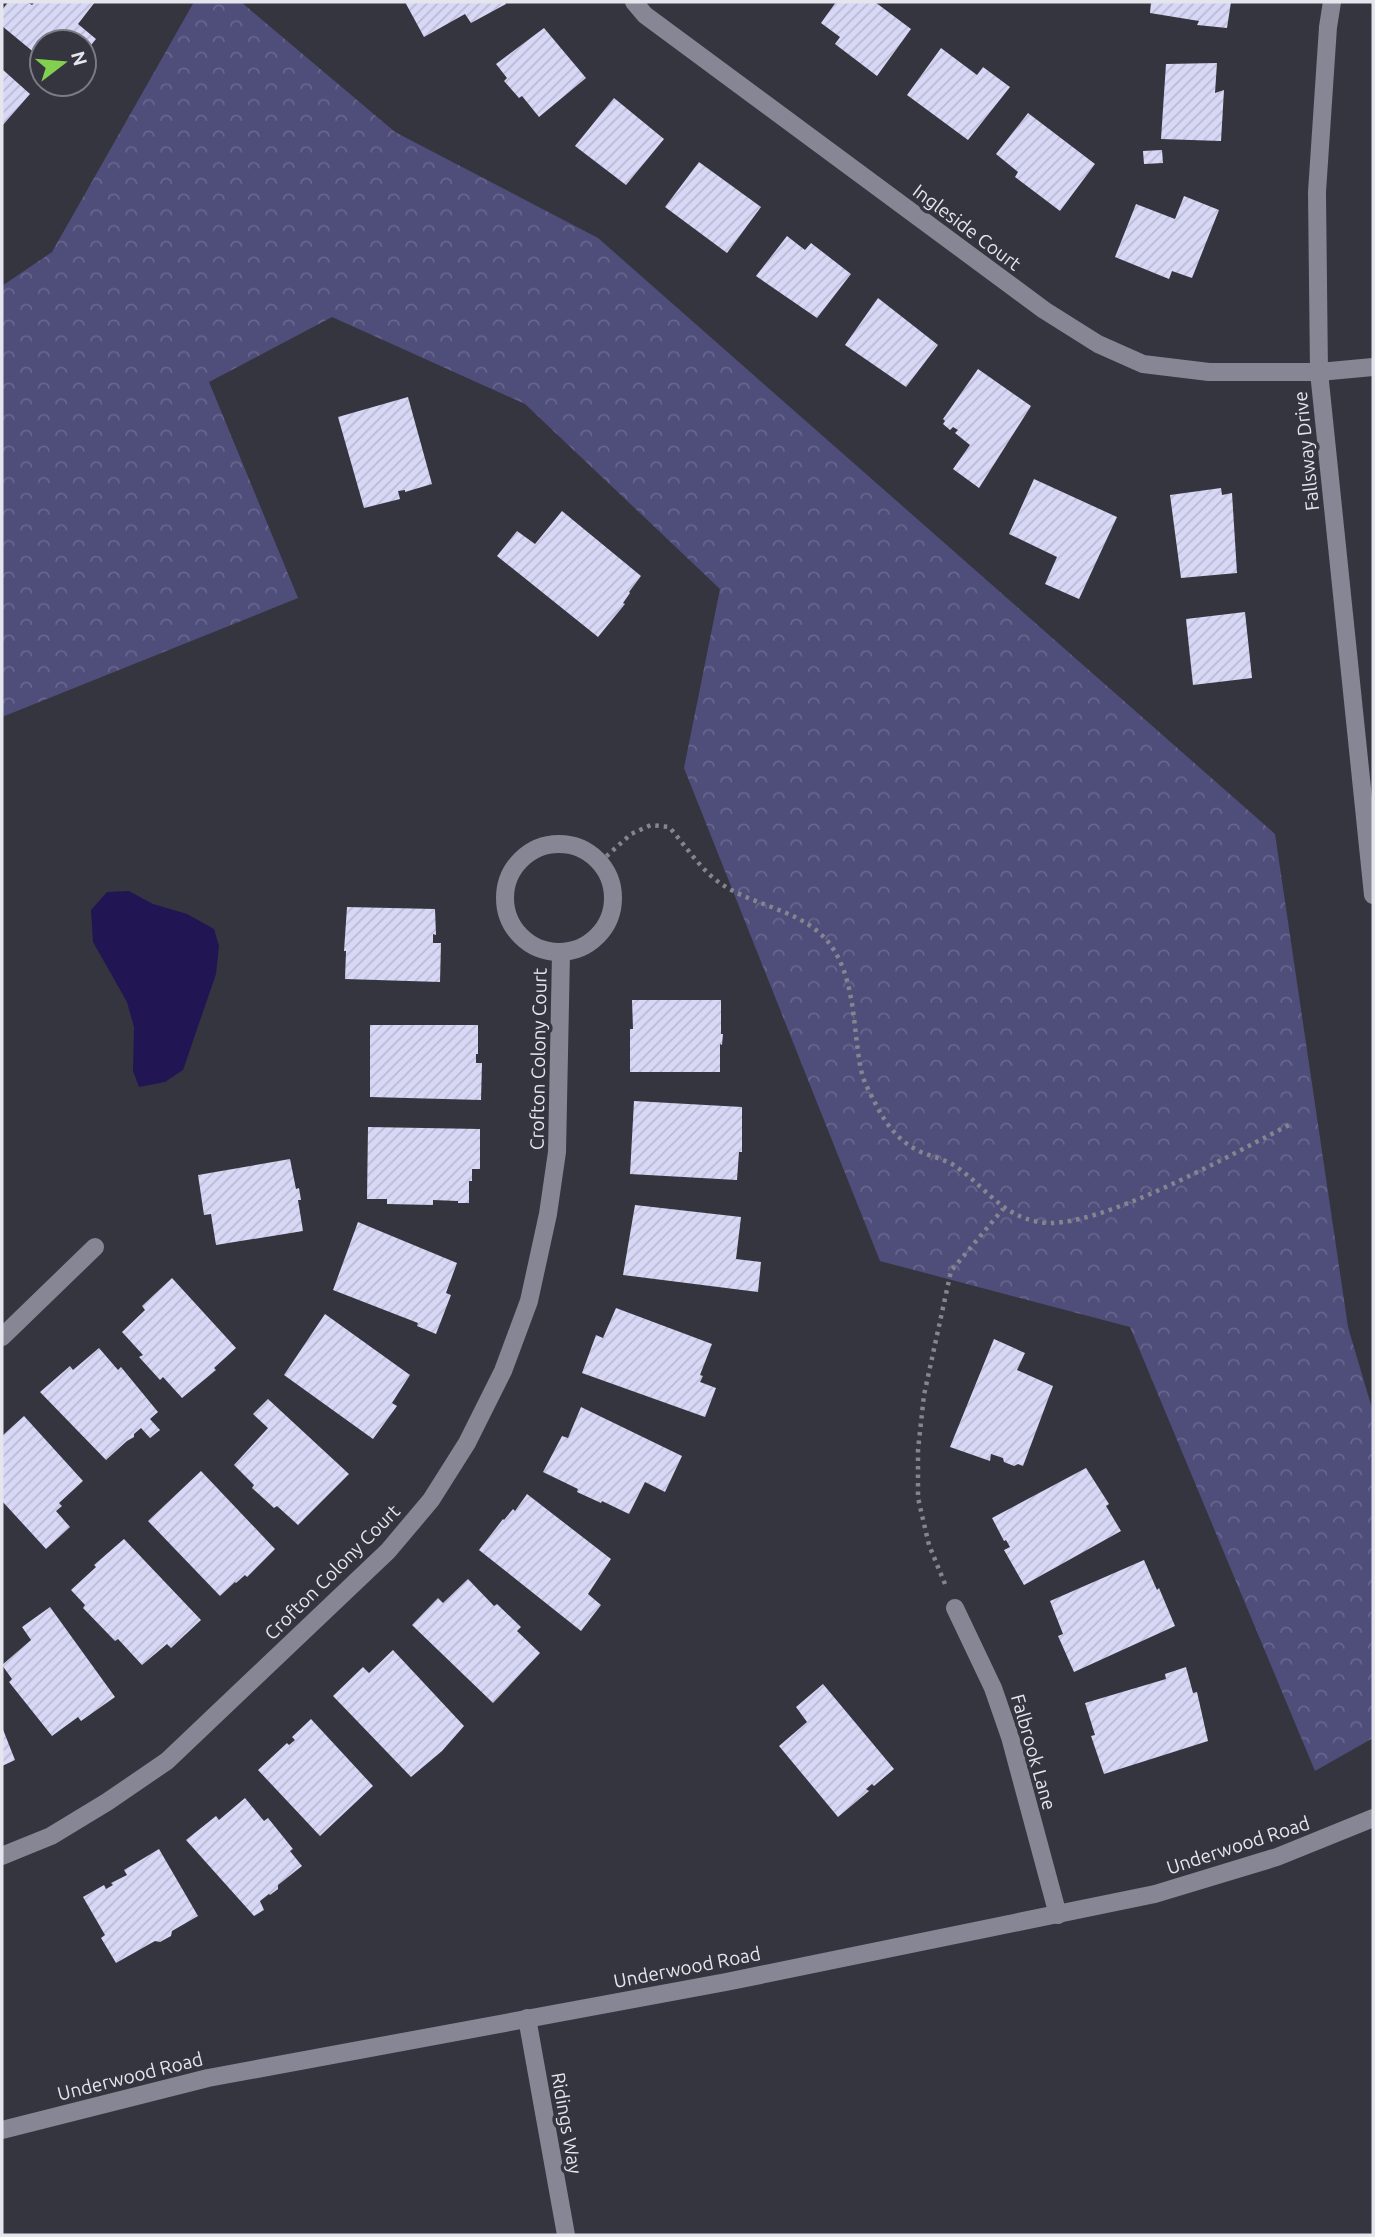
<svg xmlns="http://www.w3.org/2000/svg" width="1375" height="2237" font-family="Ubuntu,sans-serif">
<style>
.forest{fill:url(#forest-crowns)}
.water{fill:#211553}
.building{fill:url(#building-hatch)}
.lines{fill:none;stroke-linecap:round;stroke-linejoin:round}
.path{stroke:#85858f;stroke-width:4.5;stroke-dasharray:3.5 5;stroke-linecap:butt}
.minor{stroke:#868694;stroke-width:18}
.tertiary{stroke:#868694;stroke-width:18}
.labels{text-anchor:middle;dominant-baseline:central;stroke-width:7;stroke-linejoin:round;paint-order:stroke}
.street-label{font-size:19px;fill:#e5e5ed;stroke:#353540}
</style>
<defs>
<pattern id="forest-crowns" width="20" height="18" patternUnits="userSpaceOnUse" patternTransform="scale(1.75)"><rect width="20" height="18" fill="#4f4d7a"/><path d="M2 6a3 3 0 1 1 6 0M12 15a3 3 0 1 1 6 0" fill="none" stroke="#68668d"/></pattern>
<pattern id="building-hatch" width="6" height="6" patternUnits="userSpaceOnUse" patternTransform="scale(1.75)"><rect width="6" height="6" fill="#d7d7f6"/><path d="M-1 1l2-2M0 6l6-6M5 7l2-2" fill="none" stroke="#babad3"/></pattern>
</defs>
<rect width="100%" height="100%" fill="#353540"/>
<polygon class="forest" points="194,2 241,2 395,132 598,238 1275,834 1348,1327 1373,1412 1373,1738 1315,1771 1130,1327 880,1261 684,768 720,589 525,404 332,317 209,382 298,598 2,717 2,286 52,252"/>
<polygon class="water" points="129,891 153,904 187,914 214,929 219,946 216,974 183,1070 165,1082 139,1087 133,1071 134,1027 127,1002 93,942 91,910 107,892"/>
<g class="building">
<polygon points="8,2 27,2 32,5 35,2 95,2 78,24 96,39 84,54 84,42 42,42 42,59 2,26 2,10"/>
<polygon points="405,2 505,2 506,4 471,23 465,14 424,37"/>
<polygon points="836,2 875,2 911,29 877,76 835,44 840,37 821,23"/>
<polygon points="1151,2 1231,2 1227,28 1197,25 1199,21 1150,13"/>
<polygon points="544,28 586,78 539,117 522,96 519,98 504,81 507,78 496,64"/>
<polygon points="941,48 977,75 983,67 1010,87 968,140 907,95"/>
<polygon points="1217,63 1215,93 1224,90 1221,141 1161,139 1166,64"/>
<polygon points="2,69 30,94 2,126"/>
<polygon points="614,98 664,139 626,185 575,146"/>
<polygon points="1028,113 1095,164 1060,211 1015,177 1018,172 996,154"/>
<polygon points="1162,150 1163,163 1144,164 1143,151"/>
<polygon points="699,162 761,207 727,253 665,207"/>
<polygon points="1184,196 1219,210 1192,278 1172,271 1169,279 1115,257 1136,204 1175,219"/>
<polygon points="787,236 805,250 811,243 851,274 817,318 756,276"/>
<polygon points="878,298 938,345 906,387 845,345"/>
<polygon points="978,369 1031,406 979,488 953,469 970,445 955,433 958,430 953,427 950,430 943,424 945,421 943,419"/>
<polygon points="408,397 432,484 405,492 405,490 398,491 400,499 364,508 338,417"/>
<polygon points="1034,479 1117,517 1079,599 1045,584 1057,557 1009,534"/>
<polygon points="1221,488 1222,495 1232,493 1237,573 1181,578 1170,495"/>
<polygon points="562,511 641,576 629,592 630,593 623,603 625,604 598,637 497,556 517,531 535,544"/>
<polygon points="1245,612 1252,678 1193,685 1186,619"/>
<polygon points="347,907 435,909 436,935 433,934 433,943 441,943 440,982 345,979 346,951 344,951"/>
<polygon points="632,1000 721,1000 721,1034 723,1034 722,1045 720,1044 720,1072 630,1072 630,1029 633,1029"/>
<polygon points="370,1025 478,1025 478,1054 476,1054 476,1063 482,1063 481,1100 370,1097"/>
<polygon points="634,1101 742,1107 742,1152 739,1152 737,1180 630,1174"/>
<polygon points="368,1127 480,1129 480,1169 472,1169 472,1181 469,1181 469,1203 458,1203 458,1201 433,1200 433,1205 387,1204 387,1199 367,1199"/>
<polygon points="290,1159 296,1189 299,1188 301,1200 298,1200 303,1231 216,1245 211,1214 204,1215 198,1175"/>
<polygon points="635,1205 741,1217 736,1259 761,1262 758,1292 623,1275"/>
<polygon points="358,1222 457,1263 446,1293 451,1295 436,1334 417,1326 418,1323 333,1290"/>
<polygon points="172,1278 236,1348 214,1368 216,1370 182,1398 163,1377 160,1380 139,1357 143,1355 122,1332 145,1310 142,1306"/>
<polygon points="616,1308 712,1344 700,1375 703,1376 700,1382 716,1388 705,1417 582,1373 596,1335 603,1338"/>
<polygon points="325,1314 410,1375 392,1403 397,1406 373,1439 284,1375"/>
<polygon points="994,1339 1025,1353 1017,1370 1053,1386 1023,1466 1018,1464 1014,1466 1004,1462 1003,1458 991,1454 990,1461 950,1447"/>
<polygon points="99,1348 118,1370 121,1367 158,1412 150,1419 160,1430 150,1438 141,1428 134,1434 134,1437 127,1441 106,1460 40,1392 70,1366 73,1370"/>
<polygon points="268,1399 349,1474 298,1525 277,1506 274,1508 252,1488 254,1485 234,1465 268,1428 253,1414"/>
<polygon points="581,1407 682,1456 665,1492 645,1482 629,1514 602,1501 601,1503 577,1492 578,1489 543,1472 562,1436 568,1438"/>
<polygon points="24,1416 83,1481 59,1503 62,1506 56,1511 70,1527 46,1549 2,1501 2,1436"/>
<polygon points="1086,1468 1109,1504 1106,1506 1121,1531 1024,1585 1004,1550 1010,1547 1006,1540 1004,1541 992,1518"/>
<polygon points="201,1471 275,1549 247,1577 245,1575 236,1583 235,1582 220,1596 148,1521"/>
<polygon points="527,1494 611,1559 588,1594 601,1605 581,1631 479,1550 503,1519 504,1520 513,1509 515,1511"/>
<polygon points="124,1539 201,1620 171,1648 167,1644 142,1665 118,1639 115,1641 83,1608 85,1605 71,1590 96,1567 94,1565"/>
<polygon points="1144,1560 1157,1590 1159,1588 1175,1626 1074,1672 1058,1636 1063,1634 1050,1601"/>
<polygon points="468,1579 494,1606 497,1604 521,1627 517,1631 540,1653 493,1703 412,1625 438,1598 443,1603"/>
<polygon points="50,1607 115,1697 81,1721 78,1717 52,1736 9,1682 12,1679 2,1665 31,1640 22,1627"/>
<polygon points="393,1650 464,1726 442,1751 411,1777 333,1696 363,1667 369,1673"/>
<polygon points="1186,1667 1193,1693 1197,1692 1208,1741 1104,1774 1091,1736 1095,1735 1085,1703 1166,1679 1165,1674"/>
<polygon points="823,1684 894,1769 874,1786 872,1784 866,1789 869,1791 838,1817 779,1746 807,1722 796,1707"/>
<polygon points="311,1719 373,1786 320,1836 258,1770 287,1743 289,1745 295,1740 292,1737"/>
<polygon points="2,1727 15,1760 2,1766"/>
<polygon points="245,1798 264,1821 268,1818 293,1849 290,1851 302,1866 278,1885 278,1889 270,1895 269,1894 260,1901 264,1910 254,1916 186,1840 216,1816 219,1820"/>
<polygon points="159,1849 198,1916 172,1931 171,1936 160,1942 155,1941 116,1963 101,1938 105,1935 83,1897 104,1885 106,1889 113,1885 111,1883 127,1875 124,1870"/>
</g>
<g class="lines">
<g class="path">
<path d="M600,862L631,834L651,825L669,827C687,847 701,871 723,885C758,908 806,910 832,947C851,975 853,1011 857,1044C859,1058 860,1072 866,1085C879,1111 890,1136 917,1150C928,1156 941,1158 952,1164C983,1183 999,1215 1039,1222C1094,1233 1239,1150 1293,1123"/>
<polyline points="945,1584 929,1545 918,1498 918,1450 924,1395 951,1271 1003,1209"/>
</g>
<g class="minor">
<polyline points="634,2 645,15 1044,310 1098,344 1143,364 1209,372 1319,372 1373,367"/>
<polyline points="1332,2 1328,27 1317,192 1319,372 1373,895"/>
<circle cx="559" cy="898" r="54"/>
<polyline points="2,1337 95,1247"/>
<polyline points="955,1608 993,1688 1010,1737 1058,1915"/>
<polyline points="2,1856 51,1836 107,1802 167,1761 388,1551 431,1500 467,1443 503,1371 529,1301 548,1214 557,1152 561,954"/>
<polyline points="527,2018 566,2235"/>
</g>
<polyline class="tertiary" points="2,2130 208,2078 726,1982 1155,1894 1277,1857 1373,1818"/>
</g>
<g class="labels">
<g class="street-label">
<text transform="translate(967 227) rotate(37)">Ingleside Court</text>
<text transform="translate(1306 451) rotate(-96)">Fallsway Drive</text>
<text transform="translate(538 1059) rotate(-89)">Crofton Colony Court</text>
<text transform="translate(332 1572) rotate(-45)">Crofton Colony Court</text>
<text transform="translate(1034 1752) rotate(74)">Falbrook Lane</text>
<text transform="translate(1238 1845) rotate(-18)">Underwood Road</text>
<text transform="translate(687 1967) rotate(-11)">Underwood Road</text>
<text transform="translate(130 2076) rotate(-14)">Underwood Road</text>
<text transform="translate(567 2123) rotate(80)">Ridings Way</text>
</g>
</g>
<rect width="1375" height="2237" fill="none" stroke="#e5e5ed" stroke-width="7"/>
<g transform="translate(63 63) rotate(74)"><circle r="33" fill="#353540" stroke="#7b7b85" stroke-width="2"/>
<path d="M0-5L12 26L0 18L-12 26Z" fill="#82d04f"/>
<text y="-10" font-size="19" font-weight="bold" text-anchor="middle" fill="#e5e5ed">N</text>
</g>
</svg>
